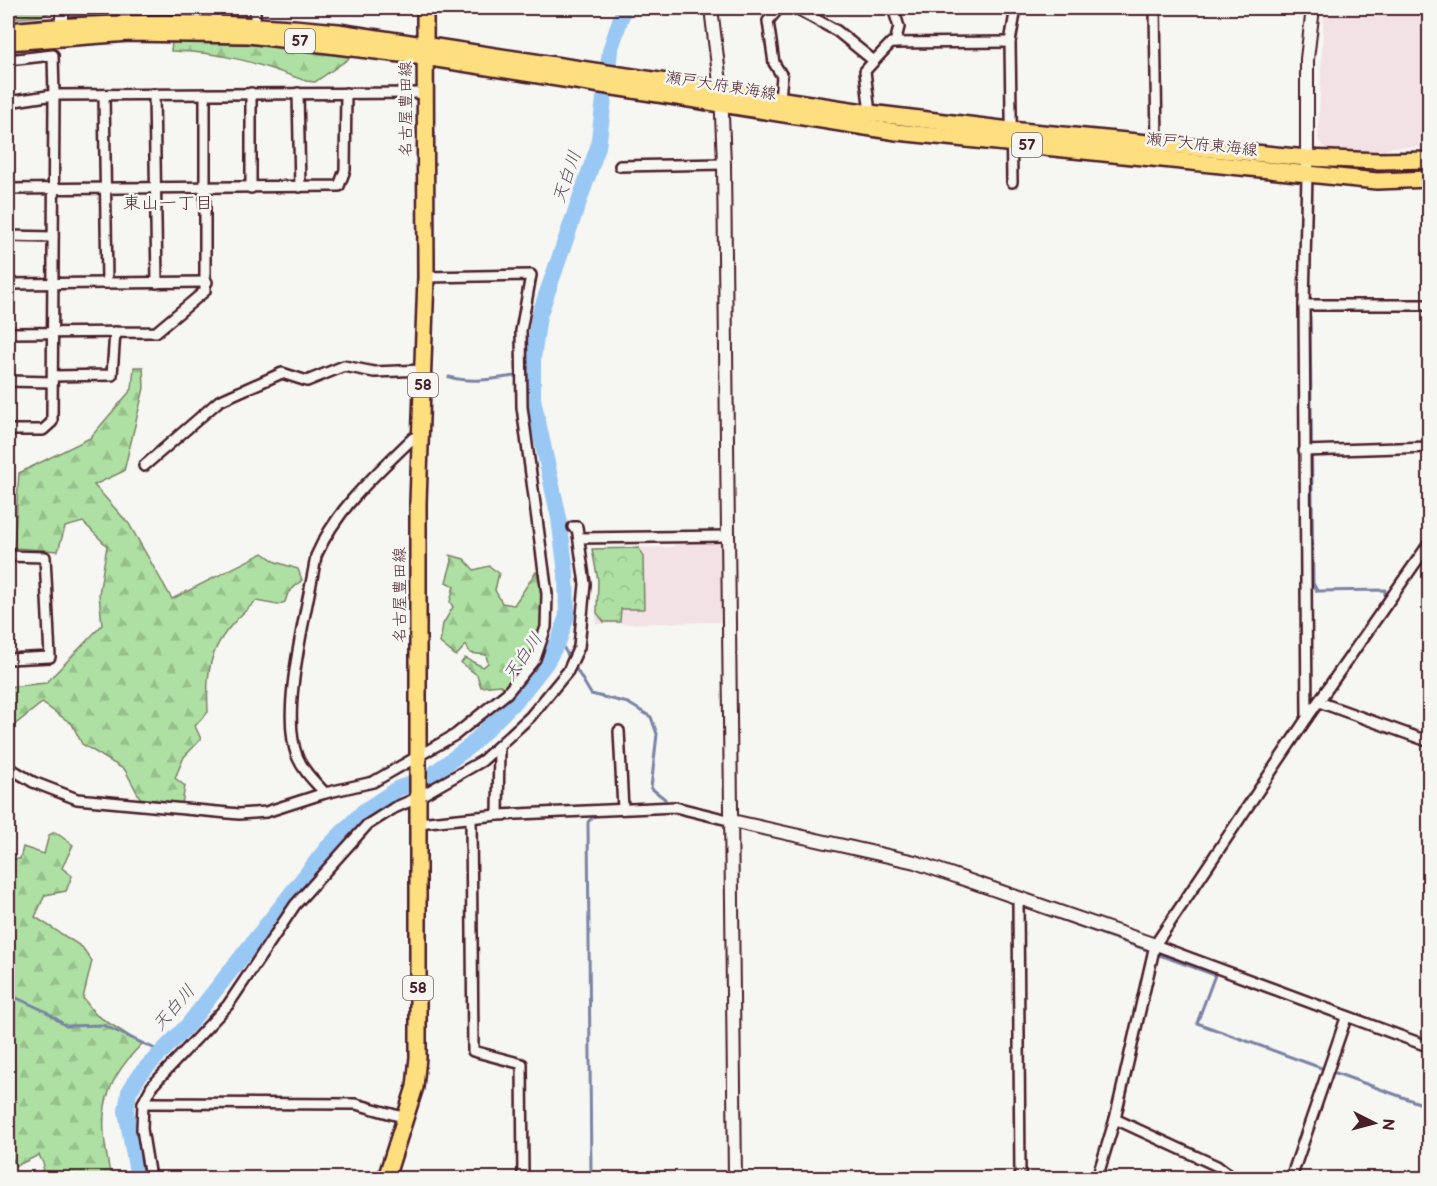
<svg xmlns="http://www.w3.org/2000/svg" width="1437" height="1186" font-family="'Balsamiq Sans','Klee One',sans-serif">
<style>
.built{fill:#f2e1e5}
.forest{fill:url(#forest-firs);stroke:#7c8066;stroke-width:1.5}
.park{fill:url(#park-crowns);stroke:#7c8066;stroke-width:1.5}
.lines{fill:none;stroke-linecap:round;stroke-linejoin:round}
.stream{stroke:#7984a4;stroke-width:3}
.river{stroke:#99c8f4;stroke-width:16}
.minor-casing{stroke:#4a1f2b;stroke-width:14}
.tertiary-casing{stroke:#4a1f2b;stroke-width:16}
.primary-casing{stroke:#4a1f2b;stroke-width:20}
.minor{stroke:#f6f6f2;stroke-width:9}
.tertiary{stroke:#f6f6f2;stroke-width:12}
.primary{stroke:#fedf80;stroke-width:15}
.labels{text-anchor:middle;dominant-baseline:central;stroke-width:5;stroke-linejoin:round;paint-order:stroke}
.shield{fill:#f6f6f2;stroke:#7e6067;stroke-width:1.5}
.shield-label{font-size:15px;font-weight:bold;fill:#4a1f2b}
.street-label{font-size:16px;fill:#4a1f2b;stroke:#f6f6f2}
.water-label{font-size:18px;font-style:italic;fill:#625267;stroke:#f6f6f2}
.neighbourhood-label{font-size:18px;fill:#4a1f2b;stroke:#f6f6f2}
</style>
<defs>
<pattern id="forest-firs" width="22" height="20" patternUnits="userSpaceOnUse" patternTransform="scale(1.5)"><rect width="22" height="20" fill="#ade0a2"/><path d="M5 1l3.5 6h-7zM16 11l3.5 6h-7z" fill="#96c08c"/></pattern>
<pattern id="park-crowns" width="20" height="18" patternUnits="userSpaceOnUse" patternTransform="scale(1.5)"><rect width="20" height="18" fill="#ade0a2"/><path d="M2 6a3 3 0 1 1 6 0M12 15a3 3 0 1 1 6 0" fill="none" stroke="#96c08c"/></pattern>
</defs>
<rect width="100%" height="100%" fill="#f6f6f2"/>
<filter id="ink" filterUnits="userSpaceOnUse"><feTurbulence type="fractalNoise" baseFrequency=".0167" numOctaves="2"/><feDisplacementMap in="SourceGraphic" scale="12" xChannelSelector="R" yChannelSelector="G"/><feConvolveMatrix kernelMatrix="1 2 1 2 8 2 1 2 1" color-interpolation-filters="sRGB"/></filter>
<g filter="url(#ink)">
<g class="built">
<polygon points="1324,8 1429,8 1429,147 1391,147 1378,154 1329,153 1318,140"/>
<polygon points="721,541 722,622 596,624 598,580 592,549 674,547 674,542"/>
</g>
<g class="forest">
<polygon points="8,8 59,8 42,16 8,19"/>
<path d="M172,42L263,45L349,54L351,57L315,82L306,81C257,63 224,52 171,51Z"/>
<path d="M134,367H143L144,388L124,471L94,485L129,524L172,599L263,553L276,562L298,569L302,580L288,593L285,602L278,605L256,601C215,638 205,656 208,712L195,726L201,739L184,757L175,778L185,786L182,804L140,798L125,770L82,744L72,724L42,703L8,730V687L46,683L102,625L99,594L107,546L83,522L65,527L58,551L14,548L19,473L90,438L132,389Z"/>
<path d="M450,555L464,559L474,570L489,566L499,573L495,590L502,603L514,605L536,572L540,574C546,636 545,640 508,690L500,685L481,687L477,675L461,663L465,658L483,667L488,663L486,655L470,653L466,645L456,656L440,643L443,624L453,607L450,602L454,586L446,582L452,561Z"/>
<path d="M55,832L73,845L62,868L72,876L66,891L45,895L35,917L82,947L92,961L83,998L96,1015L142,1044C97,1088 99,1120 111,1178H43L41,1173L44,1165L39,1155L16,1166L8,1150V858L20,859L23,847L44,854L49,835Z"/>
</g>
<polygon class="park" points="639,548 643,557 644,609 621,609 620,622 604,622 597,613 598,580 592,549"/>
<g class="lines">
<g class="stream">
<polyline points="1310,317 1313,583 1317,591 1385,590 1385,594"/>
<path d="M449,377C478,385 504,376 533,374"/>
<polyline points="559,640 591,694 628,703 651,717 657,734 651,788 665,799"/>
<polyline points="952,881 1013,903"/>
<polyline points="1023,906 1147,950"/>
<polyline points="1157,954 1215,975 1197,1023 1324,1069"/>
<polyline points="8,994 45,1011 66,1026 103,1025 162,1052"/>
<polyline points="1333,1072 1430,1107"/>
<polyline points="591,1178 588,822 595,815"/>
</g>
<polyline class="river" points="138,1178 126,1111 129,1092 140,1074 188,1025 327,848 364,811 399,788 425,780 471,745 520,696 546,663 559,640 567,615 566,573 559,518 533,399 533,358 539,316 598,147 610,51 624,8"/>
<defs>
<g id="minor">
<polyline points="779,8 768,21 774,63 782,76 780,99"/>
<polyline points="795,8 837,31 874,61 865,71 870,113"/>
<polyline points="893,8 899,27 895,43"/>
<polyline points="1155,8 1157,144"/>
<polyline points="216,23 216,8"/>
<polyline points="255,24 255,8"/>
<polyline points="8,60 53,55 54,95 52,422 43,430 8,430"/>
<polyline points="874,61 891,43 1010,42"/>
<polyline points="251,93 251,188"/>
<polyline points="298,93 300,187"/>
<polyline points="154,94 157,283"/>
<polyline points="104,95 107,283"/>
<polyline points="8,102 54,95 424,93"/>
<polyline points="620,166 724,164"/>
<polyline points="1307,174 1304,305 1307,718"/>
<polyline points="1012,182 1010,42 1016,8"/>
<polyline points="8,189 339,186 345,170 346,93"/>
<polyline points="8,236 53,237"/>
<polyline points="8,284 207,282"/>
<polyline points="1304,305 1430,305"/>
<polyline points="8,333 156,332 205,291 205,94"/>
<polyline points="53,376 112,375 115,332"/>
<polyline points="8,381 52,382"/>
<polyline points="1304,451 1430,447"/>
<polyline points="144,466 219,401 282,373 307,381 344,366 374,372 424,370"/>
<polyline points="579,538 728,536"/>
<polyline points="8,556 45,557 50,657 8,659"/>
<polyline points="1319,702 1430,742"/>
<polyline points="619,731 623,809"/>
<polyline points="8,767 33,782 77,799 239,814 266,812 325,793 373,782 455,735 507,693 535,659 546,627 547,594 522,407 521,331 531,275 426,277"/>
<path d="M325,793C315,782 303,771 297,756C279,709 308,609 316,556C337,508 376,474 413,438L420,437"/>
<polyline points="498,815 499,746"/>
<polyline points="471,818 473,1051 522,1064 523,1178"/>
<polyline points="418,823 498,815 675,807 732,821"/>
<polyline points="1018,900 1020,1178"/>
<polyline points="1155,945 1430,1047"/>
<polyline points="143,1103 356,1104 406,1118"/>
<polyline points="1115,1119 1217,1166 1233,1178"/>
<polyline points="150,1178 142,1129 143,1103 152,1086 228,1005 295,905 367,825 394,808 417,798 482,761 530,717 568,671 579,647 585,584 577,527 573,527"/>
<polyline points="1097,1178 1115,1119 1155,945 1307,718 1430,542"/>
<polyline points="1291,1178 1346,1018"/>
</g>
<g id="tertiary">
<polyline points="711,8 721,91 724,164 735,1178"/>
<polyline points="62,26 62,8"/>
<polyline points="1307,174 1307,59 1313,8"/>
<polyline points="732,821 915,862 1155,945"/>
</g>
<g id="primary">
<path d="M8,31C119,20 227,21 338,32L870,113L1010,130L1307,158L1379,161L1430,160"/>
<polyline points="8,42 129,33 249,35 424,57 897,132 1377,181 1430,179"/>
<polyline points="386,1178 415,1087 418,1057 418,502 426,277 425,8"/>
</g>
</defs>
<use href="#minor" class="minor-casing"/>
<use href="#tertiary" class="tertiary-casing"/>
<use href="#primary" class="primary-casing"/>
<use href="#minor" class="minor"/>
<use href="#tertiary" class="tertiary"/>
<use href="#primary" class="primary"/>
</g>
</g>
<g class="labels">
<g class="shield">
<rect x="285" y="29" width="30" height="24" rx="4.5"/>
<rect x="1012" y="133" width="30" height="24" rx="4.5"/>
<rect x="408" y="373" width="30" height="24" rx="4.5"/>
<rect x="403" y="976" width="30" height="24" rx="4.5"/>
</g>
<g class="shield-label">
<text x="300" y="41">57</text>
<text x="1027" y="145">57</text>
<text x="423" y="385">58</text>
<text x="418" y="988">58</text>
</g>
<g class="street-label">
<text transform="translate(721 86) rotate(9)">瀬戸大府東海線</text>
<text transform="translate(406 109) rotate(-90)">名古屋豊田線</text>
<text transform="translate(1202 145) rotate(6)">瀬戸大府東海線</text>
<text transform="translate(400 595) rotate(-90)">名古屋豊田線</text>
</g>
<g class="water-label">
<text transform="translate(567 177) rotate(-71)">天白川</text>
<text transform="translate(523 657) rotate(-55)">天白川</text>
<text transform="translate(174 1008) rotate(-49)">天白川</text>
</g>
<g class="neighbourhood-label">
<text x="168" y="203">東山一丁目</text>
</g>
</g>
<rect width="1437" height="1186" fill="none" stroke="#f6f6f2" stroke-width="30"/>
<rect x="15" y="15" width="1407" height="1156" fill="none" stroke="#4a1f2b" stroke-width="2" filter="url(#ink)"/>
<g transform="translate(1374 1123) rotate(96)" stroke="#f6f6f2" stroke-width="4.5" paint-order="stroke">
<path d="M0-4.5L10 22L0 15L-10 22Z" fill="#4a1f2b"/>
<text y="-9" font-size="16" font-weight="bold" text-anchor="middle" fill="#4a1f2b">N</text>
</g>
</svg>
